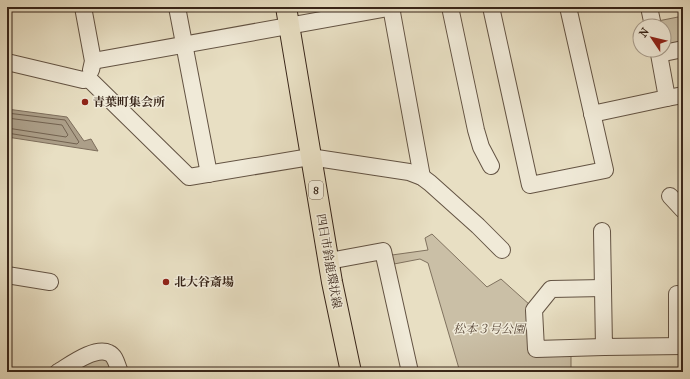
<svg xmlns="http://www.w3.org/2000/svg" width="690" height="379" font-family="'IM FELL French Canon','Noto Serif JP',serif">
<style>
.green{fill:#cabfa6;stroke:#80725f}
.water{fill:#ac9f89;stroke:#7d6e5c}
.lines{fill:none;stroke-linecap:round;stroke-linejoin:round}
.shore{stroke:#726250;stroke-width:1}
.minor-casing{stroke:#635343;stroke-width:18}
.major-casing{stroke:#372418;stroke-width:22}
.minor{stroke:#f0ead8;stroke-width:16}
.major{stroke:#e8dfc3;stroke-width:20}
.poi-dot{fill:#8f2418;stroke:#f0ead8;stroke-width:1.5}
.labels{text-anchor:middle;dominant-baseline:central;stroke-width:3;stroke-linejoin:round;paint-order:stroke}
.shield{fill:#f0ead8;stroke:#6e5f52;stroke-width:1}
.shield-label{font-size:11px;font-weight:bold;fill:#372418}
.poi-label{font-size:12px;font-weight:bold;fill:#372418;stroke:#f0ead8;text-anchor:start}
.street-label{font-size:12px;fill:#372418;stroke:#f0ead8}
.park-label{font-size:12px;font-style:italic;fill:#5c4b3c;stroke:#f0ead8}
</style>
<rect width="100%" height="100%" fill="#e8dfc3"/>
<filter id="stains"><feTurbulence type="fractalNoise" baseFrequency=".005" numOctaves="4"/><feColorMatrix values="0 0 0 0 .2 0 0 0 0 .09 0 0 0 0 .02 0 0 0 .5 -.17"/></filter>
<radialGradient id="worn" r=".72"><stop offset=".6" stop-color="#630" stop-opacity="0"/><stop offset="1" stop-color="#630" stop-opacity=".3"/></radialGradient>
<g class="green">
<polygon points="683,16 683,43 670,46 664,43 664,26 659,26 658,21"/>
<polygon points="432,234 487,287 501,279 530,305 530,353 571,353 571,372 460,372 428,263 420,259 394,264 392,255 428,250 425,238"/>
<polygon points="96,359 105,359 109,362 112,372 72,372"/>
</g>
<polygon class="water" points="7,109 67,117 84,141 91,139 98,151 7,137"/>
<g class="lines">
<g class="shore">
<polyline points="7,113 65,120 79,142 77,144 7,133"/>
<polyline points="7,118 62,125 68,135 66,137 7,128"/>
</g>
<defs>
<g id="minor">
<polyline points="83,7 93,61 91,70"/>
<polyline points="177,7 209,174"/>
<polyline points="391,7 422,177"/>
<polyline points="450,7 476,130 481,147 491,166"/>
<polyline points="491,7 530,185 605,170 568,7"/>
<polyline points="649,7 653,26"/>
<polyline points="93,61 394,7"/>
<polyline points="7,62 83,80 89,79"/>
<polyline points="89,79 189,177 310,157 409,172 422,177 430,183 478,226 502,250"/>
<polyline points="667,98 683,95"/>
<polyline points="592,114 667,98 659,54 683,49"/>
<polyline points="670,196 683,210"/>
<polyline points="602,231 604,347 683,346"/>
<polyline points="329,261 383,251 410,372"/>
<polyline points="7,275 50,282"/>
<polyline points="603,288 551,289 534,310 536,349 604,347"/>
<polyline points="677,346 677,294"/>
<path d="M58,372C70,365 95,346 109,353C116,356 117,366 120,372"/>
</g>
<polyline id="major" points="286,7 332,282 351,372"/>
</defs>
<use href="#minor" class="minor-casing"/>
<use href="#major" class="major-casing"/>
<use href="#minor" class="minor"/>
<use href="#major" class="major"/>
</g>
<g class="poi-dot">
<circle cx="85" cy="102" r="4"/>
<circle cx="166" cy="282" r="4"/>
</g>
<g class="labels">
<rect class="shield" x="309" y="181" width="14" height="18" rx="3"/>
<g class="shield-label">
<text x="316" y="190">8</text>
</g>
<g class="poi-label">
<text x="93" y="102">青葉町集会所</text>
<text x="174" y="282">北大谷斎場</text>
</g>
<g class="street-label">
<text transform="translate(329 261) rotate(80)">四日市鈴鹿環状線</text>
</g>
<g class="park-label">
<text x="489" y="329">松本３号公園</text>
</g>
</g>
<rect width="690" height="379" fill="none" stroke="#e8dfc3" stroke-width="24"/>
<rect x="8" y="8" width="674" height="363" fill="none" stroke="#372418" stroke-width="2"/>
<rect x="12" y="12" width="666" height="355" fill="none" stroke="#372418"/>
<g transform="translate(652 38) rotate(305)"><circle r="19" fill="#f0ead8" stroke="#a69b8b"/>
<path d="M0-3L7 15L0 10L-7 15Z" fill="#8f2418"/>
<text y="-6" font-size="11" font-weight="bold" text-anchor="middle" fill="#372418">N</text>
</g>
<rect width="100%" height="100%" filter="url(#stains)"/>
<rect width="100%" height="100%" fill="url(#worn)"/>
</svg>
